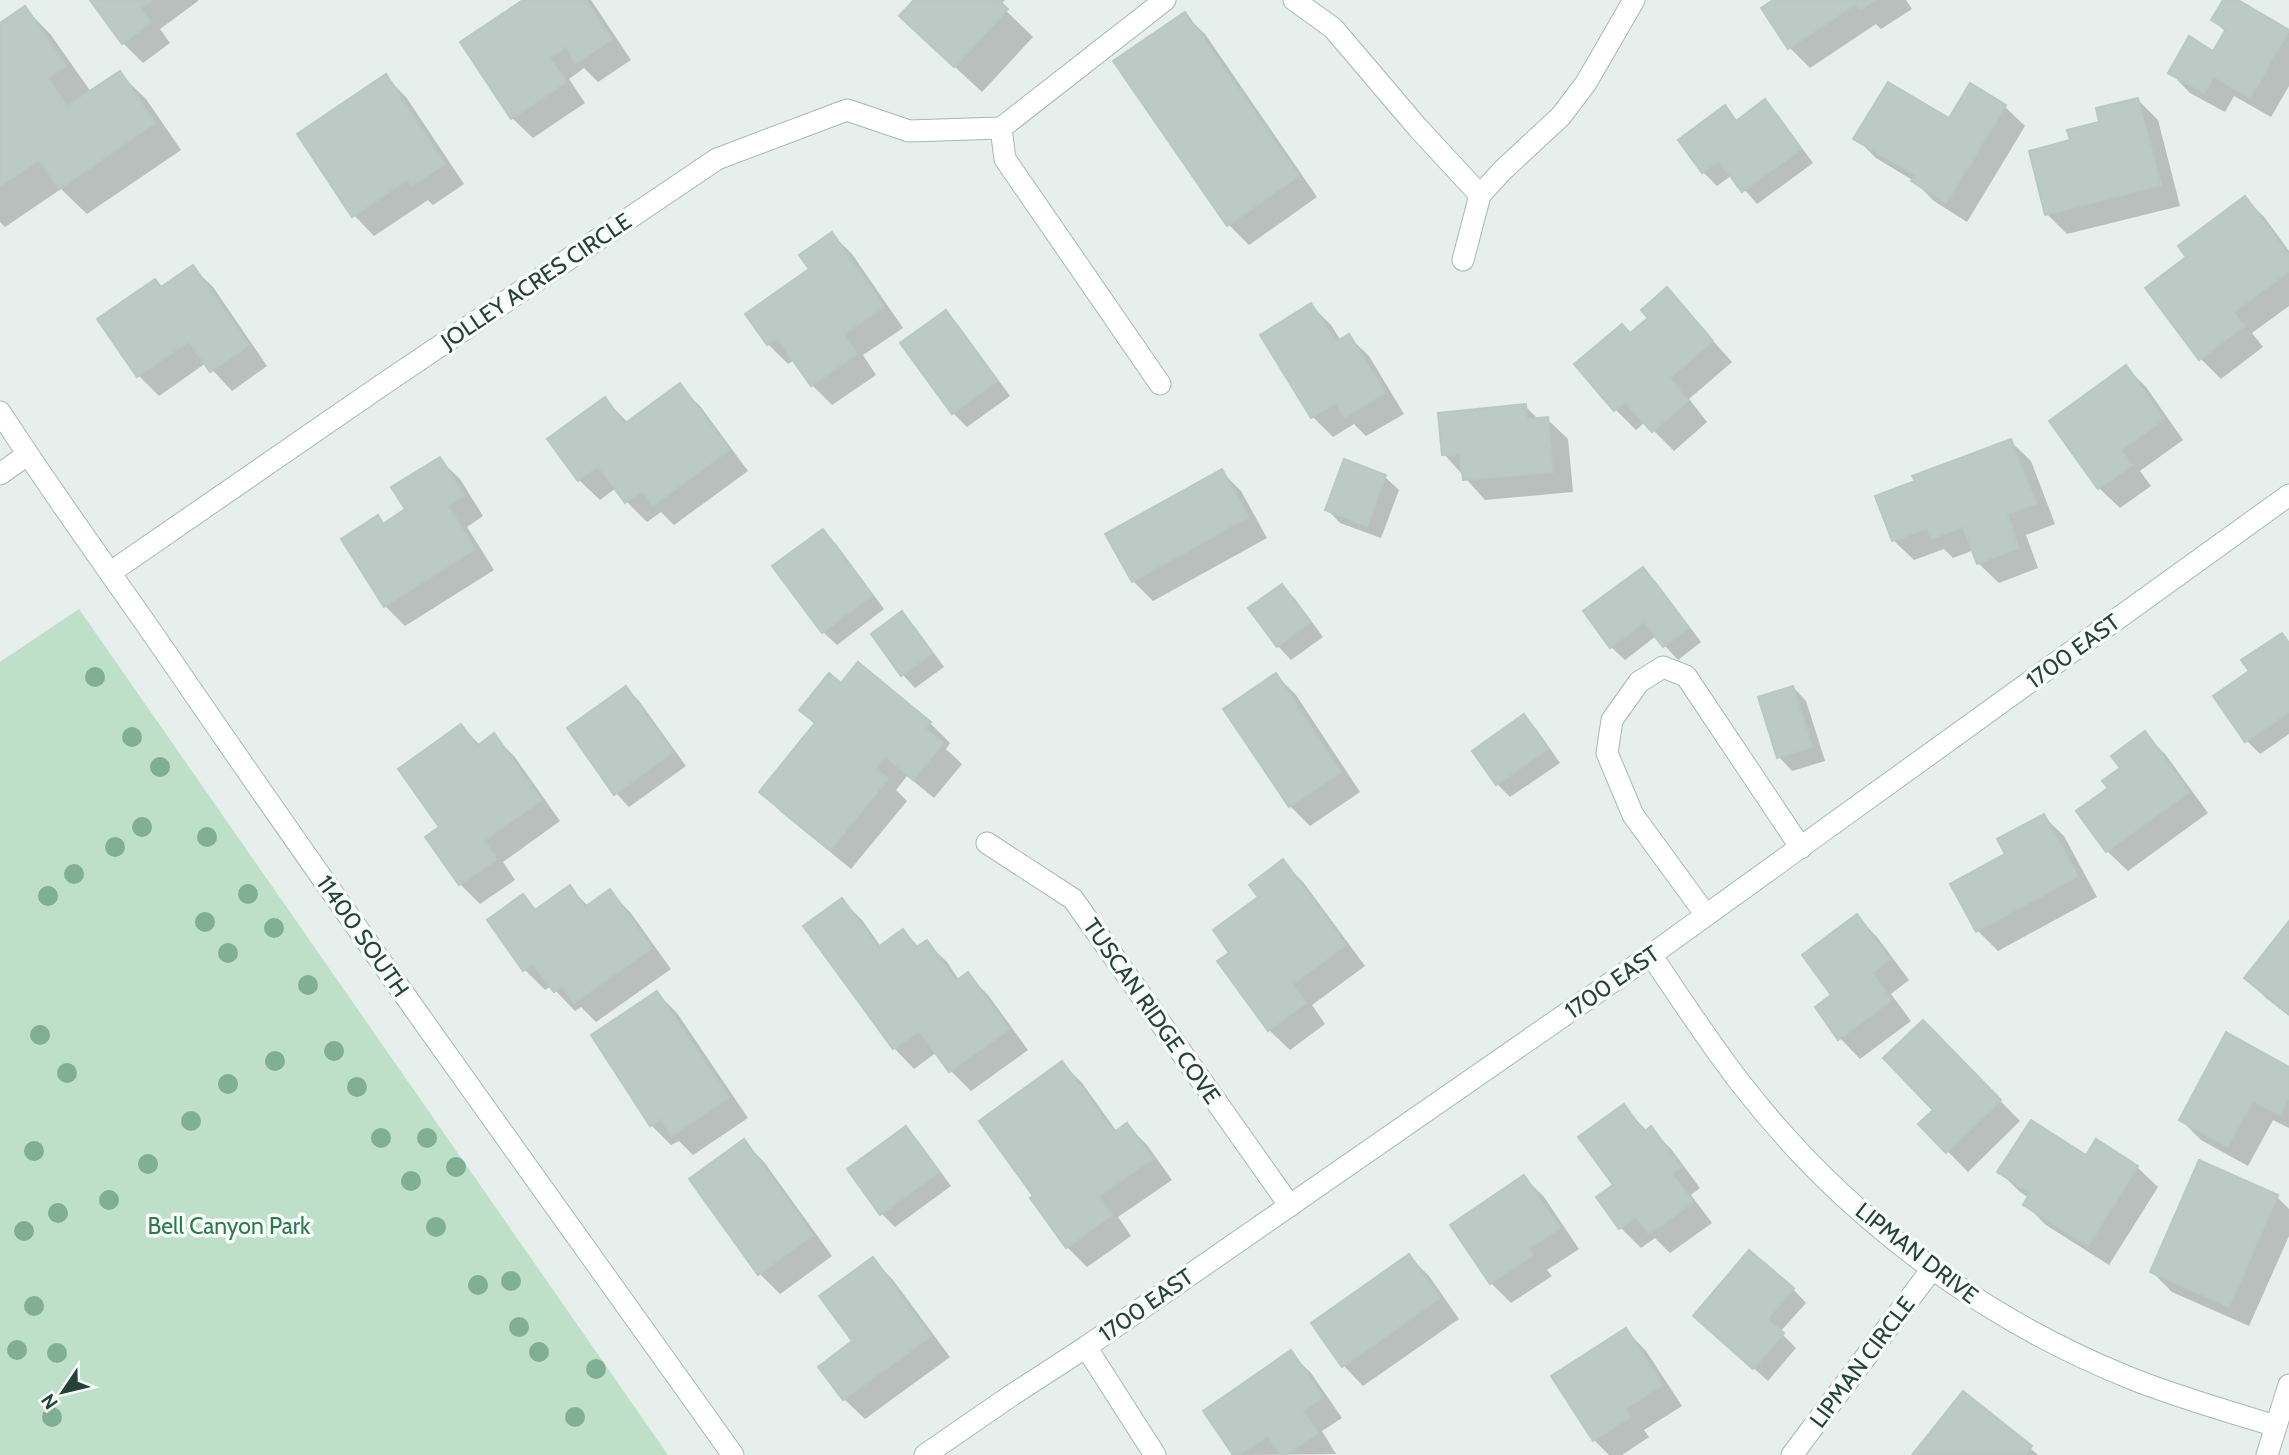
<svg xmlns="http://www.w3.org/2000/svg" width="2289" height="1455" font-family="Cabin,sans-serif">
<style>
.green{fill:#bfe0c8}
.shadow{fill:#0003}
.building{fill:#bbcac4;stroke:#b8c9c2;stroke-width:2}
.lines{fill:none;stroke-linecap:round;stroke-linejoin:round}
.service-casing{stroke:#a8b8b2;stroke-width:23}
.minor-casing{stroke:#a8b8b2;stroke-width:23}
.tertiary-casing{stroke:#a8b8b2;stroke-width:23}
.secondary-casing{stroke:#a4bbb3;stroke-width:23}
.service{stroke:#fff;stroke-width:21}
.minor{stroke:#fff;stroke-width:21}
.tertiary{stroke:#fff;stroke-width:21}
.secondary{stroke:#fff;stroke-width:21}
.tree{fill:#80af93}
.labels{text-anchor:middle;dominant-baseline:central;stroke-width:7;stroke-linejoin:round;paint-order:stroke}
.street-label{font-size:23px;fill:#24423a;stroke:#f7fbf9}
.park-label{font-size:23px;fill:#2d7a4b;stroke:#f7fbf9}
</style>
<rect width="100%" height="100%" fill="#e6efeb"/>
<polygon class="green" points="79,609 668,1455 0,1455 0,662"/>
<g class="shadow">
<polygon points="92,0 198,0 198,1 160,29 170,43 143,63 123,43"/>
<polygon points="526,0 591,0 631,60 598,82 584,68 569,79 585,103 533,138 512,118 462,43"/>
<polygon points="917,0 1005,0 1000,5 1033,37 982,92 928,42"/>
<polygon points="1776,0 1906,0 1912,9 1881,29 1876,24 1810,68 1790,48"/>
<polygon points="2225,0 2234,0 2289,32 2289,86 2271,117 2234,96 2225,112 2190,93 2170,72 2214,53 2226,32 2213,20"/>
<polygon points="25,8 51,35 91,92 119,73 146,99 181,150 87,214 61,189 5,227 0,222 0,25"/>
<polygon points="1184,14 1205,34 1317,197 1249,245 1229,225"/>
<polygon points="386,77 406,97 464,184 433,205 428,200 374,236 354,215"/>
<polygon points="2138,100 2158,120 2180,206 2067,234 2047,214 2072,141"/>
<polygon points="1765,102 1778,115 1813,163 1757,204 1732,175 1717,186 1703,172 1680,140 1725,108 1738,121"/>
<polygon points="2004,106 2025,126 1967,222 1934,201 1914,181 1876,158 1856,138 1949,121"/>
<polygon points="2245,198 2265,218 2289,251 2289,306 2252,333 2263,347 2221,379 2201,359 2188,257"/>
<polygon points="832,234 852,254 903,328 863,355 876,375 832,405 812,385 794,360 788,364 768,344"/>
<polygon points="192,267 213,287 267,366 232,391 206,363 159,396 139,376 162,288"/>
<polygon points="1667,290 1732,362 1689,399 1707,422 1674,451 1645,422 1636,430 1616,410 1631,335 1651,318"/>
<polygon points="1311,305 1331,325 1341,341 1348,336 1369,356 1404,414 1366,436 1354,424 1333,437 1313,417"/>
<polygon points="946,312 959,326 1010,396 967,427 953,413 902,344"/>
<polygon points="2126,367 2146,387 2183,440 2140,471 2151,486 2120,508 2099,488 2051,421"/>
<polygon points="679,386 700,406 748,471 674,525 661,512 647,522 627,502 616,488 600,500 579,480 605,399 628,423"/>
<polygon points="1525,406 1539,420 1547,419 1568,439 1573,492 1485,500 1444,454"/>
<polygon points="2010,441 2031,461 2055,524 2026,535 2038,568 1999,583 1978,563 1974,550 1953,558 1944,549 1914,560 1893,540 1917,482"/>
<polygon points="439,459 460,479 483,516 467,527 494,570 405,626 385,606 377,517 384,525 407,510"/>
<polygon points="1221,471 1241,491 1267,538 1153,601 1133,581"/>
<polygon points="1385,477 1399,490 1381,538 1340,523 1327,509"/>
<polygon points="822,531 836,544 884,609 837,645 823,632"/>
<polygon points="1643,569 1656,582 1701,642 1678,660 1656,636 1625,660 1611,647"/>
<polygon points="1282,586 1295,599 1323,637 1291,660 1278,646"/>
<polygon points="902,613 915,627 944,667 915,688 902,674"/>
<polygon points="2282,635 2289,642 2289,734 2260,754 2247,741 2251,671"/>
<polygon points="1276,675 1296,695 1360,792 1310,826 1290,806"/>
<polygon points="842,686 930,723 950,743 946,749 962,764 934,798 907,776 896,790 907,801 851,869 781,812 761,791 816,725 801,710"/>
<polygon points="1793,687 1806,701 1825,761 1792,771 1779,757"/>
<polygon points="626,688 639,701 686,766 629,807 616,793"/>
<polygon points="1524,716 1537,730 1560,763 1510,797 1497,784"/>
<polygon points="461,726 480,745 494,736 514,756 560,821 503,862 515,880 480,904 460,884 442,828"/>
<polygon points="2145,734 2165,754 2208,813 2128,871 2107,851 2110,788"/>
<polygon points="2043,816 2064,836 2097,897 1998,951 1978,931 2007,855"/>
<polygon points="1283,862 1303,882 1365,966 1312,1005 1325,1024 1290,1050 1269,1030 1232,953 1261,897"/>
<polygon points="570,888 589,907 610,892 630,912 671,969 596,1022 581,1007 575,1011 551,986 545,990 525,970 489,920 523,896 538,911"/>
<polygon points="842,900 862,920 881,947 903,931 919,947 926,942 947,962 959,980 968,975 988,995 1028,1050 971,1091 951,1071 937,1052 914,1069 894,1048 806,926"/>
<polygon points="1857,917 1877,937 1909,980 1891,994 1911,1021 1860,1059 1840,1038 1833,995"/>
<polygon points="2289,924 2289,1016 2266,998 2246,978"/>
<polygon points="657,993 677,1013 748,1118 693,1155 679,1141 671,1145 651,1125"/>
<polygon points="1923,1022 2020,1121 1968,1172 1921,1124 1936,1110"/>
<polygon points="1062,1063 1082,1083 1117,1132 1127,1125 1147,1145 1172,1180 1118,1217 1131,1236 1087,1267 1067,1247"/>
<polygon points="2289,1069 2289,1128 2273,1120 2248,1166 2201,1140 2181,1120"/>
<polygon points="1624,1107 1647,1131 1651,1129 1671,1149 1700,1188 1691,1195 1712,1223 1670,1253 1655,1238 1641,1248 1621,1228 1599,1197 1615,1186"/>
<polygon points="906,1129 919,1142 951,1186 895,1227 882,1214"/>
<polygon points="2096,1141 2137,1167 2158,1187 2109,1265 2046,1225 2025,1204 2029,1198 2020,1192 2000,1172 2086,1157"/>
<polygon points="744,1142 764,1162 832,1256 780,1294 760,1274"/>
<polygon points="1524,1177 1544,1197 1579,1249 1547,1270 1552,1276 1511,1303 1491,1283"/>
<polygon points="2277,1197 2289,1209 2289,1236 2249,1326 2172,1292 2152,1272"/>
<polygon points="1409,1256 1429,1276 1459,1319 1363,1386 1343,1365"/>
<polygon points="873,1259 893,1280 950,1357 865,1419 844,1399"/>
<polygon points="1793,1289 1806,1303 1780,1332 1796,1348 1768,1381 1695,1316"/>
<polygon points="1626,1330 1646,1351 1682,1406 1644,1430 1649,1437 1622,1455 1609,1455 1594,1440"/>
<polygon points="1290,1353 1311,1373 1342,1418 1322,1431 1336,1454 1235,1455"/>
<polygon points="2030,1448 2038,1455 1914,1455"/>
</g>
<g class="building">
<polygon points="90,0 152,0 141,8 151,22 122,44"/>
<polygon points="523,0 586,0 612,39 576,63 566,47 550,58 566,82 511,119 460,42"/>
<polygon points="914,0 998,0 1008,9 954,67 899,16"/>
<polygon points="1773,0 1875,0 1860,10 1855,4 1788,49 1761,8"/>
<polygon points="2223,0 2238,0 2289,30 2250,98 2214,77 2204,93 2168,73 2189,36 2213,51 2226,29 2211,20"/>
<polygon points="25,6 66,66 48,78 67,106 120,71 155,123 59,189 39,160 0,186 0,23"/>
<polygon points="1185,12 1299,176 1227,226 1113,61"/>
<polygon points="386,74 445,164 411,186 407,180 352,217 297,134"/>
<polygon points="1888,82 1949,118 1970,83 2006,105 1946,203 1911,181 1915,175 1853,139"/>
<polygon points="2138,98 2161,185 2045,215 2029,151 2070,140 2067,130 2099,122 2096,108"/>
<polygon points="1765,99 1801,149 1742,192 1719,161 1702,173 1678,140 1725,105 1736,121"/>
<polygon points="2245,196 2289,255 2289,271 2234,312 2244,326 2199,360 2145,288 2186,257 2178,246"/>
<polygon points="832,232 884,307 844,334 857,354 811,386 777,338 767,345 745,314 809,269 799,255"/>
<polygon points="193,265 249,345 210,372 189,341 137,377 97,319 155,279 161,287"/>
<polygon points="1667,287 1713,341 1670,378 1688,401 1652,432 1625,402 1614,411 1574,364 1622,324 1630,333 1648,318 1641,310"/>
<polygon points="1311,303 1336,342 1349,334 1385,393 1345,417 1336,403 1311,418 1260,335"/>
<polygon points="946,310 997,381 952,414 900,343"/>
<polygon points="2126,365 2164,419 2121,450 2132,465 2098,489 2049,421"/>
<polygon points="680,383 729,450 652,506 642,491 625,503 598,466 578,481 547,439 605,397 624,424"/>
<polygon points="1526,404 1527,419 1548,417 1553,472 1463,480 1460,454 1442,455 1438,413"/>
<polygon points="2011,439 2036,504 2007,514 2019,548 1977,564 1963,527 1931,539 1927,528 1892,541 1875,496 1915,481 1912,476"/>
<polygon points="440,457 464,495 448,506 475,549 384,607 341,539 378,515 383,524 405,509 391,487"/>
<polygon points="1344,459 1386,475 1367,526 1325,510"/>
<polygon points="1222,469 1248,517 1132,582 1105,534"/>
<polygon points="823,529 872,595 822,633 772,566"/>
<polygon points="1643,567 1689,628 1663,647 1644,622 1610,648 1583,611"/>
<polygon points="1282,584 1310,622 1277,647 1248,608"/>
<polygon points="902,611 932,653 901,676 871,634"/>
<polygon points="2282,633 2289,643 2289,712 2245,742 2213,696 2249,671 2241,660"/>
<polygon points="858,662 931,722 925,729 943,743 913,780 886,757 876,769 888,779 830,850 759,792 815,723 799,710 829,673 841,683"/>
<polygon points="1276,673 1341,772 1289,807 1223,709"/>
<polygon points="626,686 673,752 614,795 567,728"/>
<polygon points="1793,686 1812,747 1777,758 1758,697"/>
<polygon points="1524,714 1548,749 1496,785 1472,751"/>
<polygon points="461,724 477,746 494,733 541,800 484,841 497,859 459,885 425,837 439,827 398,769"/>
<polygon points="2145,731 2189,792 2106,852 2076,811 2108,788 2102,781 2120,768 2111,756"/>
<polygon points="2044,814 2078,876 1976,932 1950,884 2005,854 1997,839"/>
<polygon points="1283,859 1346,945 1293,984 1306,1003 1268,1031 1217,961 1229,953 1213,930 1258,897 1249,885"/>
<polygon points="570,885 585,907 610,889 652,948 574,1003 562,986 554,992 533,964 523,971 487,920 523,894 535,910"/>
<polygon points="842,898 878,947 903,929 916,947 927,940 956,981 968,972 1009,1029 949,1072 919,1031 893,1049 803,926"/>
<polygon points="1857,914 1890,959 1872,973 1892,1000 1838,1040 1815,1007 1831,995 1802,955"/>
<polygon points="2289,921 2289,1014 2244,978"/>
<polygon points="657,991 729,1097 672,1136 661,1119 650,1126 591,1035"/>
<polygon points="1923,1020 2001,1100 1946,1153 1918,1124 1933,1110 1883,1058"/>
<polygon points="2226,1032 2289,1067 2289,1097 2280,1115 2253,1101 2227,1147 2179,1120"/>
<polygon points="1062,1061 1114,1132 1127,1123 1153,1159 1099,1196 1112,1215 1066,1248 1030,1198 1033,1196 979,1121"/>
<polygon points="1624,1104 1644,1132 1651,1126 1681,1167 1672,1174 1693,1202 1649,1234 1636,1217 1619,1229 1596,1197 1613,1185 1578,1137"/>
<polygon points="2031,1120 2086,1155 2096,1139 2138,1166 2088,1246 2023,1205 2030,1193 1997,1172"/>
<polygon points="906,1126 939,1172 880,1215 847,1169"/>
<polygon points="744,1139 813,1235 758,1275 689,1179"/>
<polygon points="2199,1160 2278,1195 2229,1307 2150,1272"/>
<polygon points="1524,1175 1560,1228 1528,1249 1533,1255 1490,1284 1450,1225"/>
<polygon points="1749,1250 1794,1288 1767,1319 1784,1333 1753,1369 1693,1316"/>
<polygon points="1409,1254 1440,1298 1342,1367 1311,1323"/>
<polygon points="873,1257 931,1336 843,1400 818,1367 852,1341 819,1296"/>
<polygon points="1626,1328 1663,1385 1625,1409 1631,1417 1593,1441 1551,1376"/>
<polygon points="1291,1350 1323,1397 1303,1411 1318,1433 1285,1455 1281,1455 1268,1436 1239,1455 1233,1455 1203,1411"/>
<polygon points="1963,1391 2032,1446 2025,1455 1912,1455"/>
</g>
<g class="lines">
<defs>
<g id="service">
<polyline points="1294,0 1333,28 1418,128 1480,195"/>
<polyline points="1160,384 1005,159 1001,128 1165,0"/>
<polyline points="0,474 27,455"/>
<polyline points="1706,915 1633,815 1607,753 1612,720 1639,682 1663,667 1686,676 1801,848"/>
<polyline points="1086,1347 1155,1455"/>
</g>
<g id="minor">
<polyline points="1463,260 1480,195 1503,170 1561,116 1586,83 1634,0"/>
<polyline points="111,572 382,385 717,159 847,110 909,131 1001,128"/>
<polyline points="987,843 1073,899 1290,1206"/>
<path d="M1651,955C1681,999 1710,1044 1742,1085C1842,1214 1978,1317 2130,1378C2177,1397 2227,1411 2276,1426"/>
<polyline points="1792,1455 1932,1269"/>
<polyline points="2267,1455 2289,1385"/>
</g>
<path id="tertiary" d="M0,412C54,496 114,577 171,660C354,928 545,1191 733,1455"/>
<polyline id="secondary" points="925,1455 1012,1395 1086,1347 1651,955 2289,495"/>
</defs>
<use href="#service" class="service-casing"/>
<use href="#minor" class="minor-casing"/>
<use href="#tertiary" class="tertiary-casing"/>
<use href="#secondary" class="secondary-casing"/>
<use href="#service" class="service"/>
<use href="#minor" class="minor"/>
<use href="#tertiary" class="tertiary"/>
<use href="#secondary" class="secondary"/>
</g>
<g class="tree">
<circle cx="95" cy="677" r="10"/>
<circle cx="132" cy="737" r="10"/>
<circle cx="160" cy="767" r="10"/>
<circle cx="142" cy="827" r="10"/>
<circle cx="207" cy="837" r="10"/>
<circle cx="115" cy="847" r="10"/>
<circle cx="74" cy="874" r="10"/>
<circle cx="248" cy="894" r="10"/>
<circle cx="48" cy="896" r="10"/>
<circle cx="205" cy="922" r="10"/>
<circle cx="274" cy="928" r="10"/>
<circle cx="228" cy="953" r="10"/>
<circle cx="308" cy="985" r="10"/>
<circle cx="40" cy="1035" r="10"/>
<circle cx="334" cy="1051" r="10"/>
<circle cx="275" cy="1061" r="10"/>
<circle cx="67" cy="1073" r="10"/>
<circle cx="228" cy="1084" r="10"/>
<circle cx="357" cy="1087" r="10"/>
<circle cx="191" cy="1121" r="10"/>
<circle cx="381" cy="1138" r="10"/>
<circle cx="427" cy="1138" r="10"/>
<circle cx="34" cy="1151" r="10"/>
<circle cx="148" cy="1164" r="10"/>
<circle cx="456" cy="1167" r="10"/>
<circle cx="411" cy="1181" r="10"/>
<circle cx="109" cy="1200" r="10"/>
<circle cx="58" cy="1213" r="10"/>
<circle cx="436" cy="1227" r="10"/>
<circle cx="24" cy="1231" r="10"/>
<circle cx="511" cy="1281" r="10"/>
<circle cx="478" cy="1285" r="10"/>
<circle cx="34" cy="1306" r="10"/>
<circle cx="519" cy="1327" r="10"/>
<circle cx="17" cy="1350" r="10"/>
<circle cx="539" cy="1352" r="10"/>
<circle cx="57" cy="1353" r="10"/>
<circle cx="596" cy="1369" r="10"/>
<circle cx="52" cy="1417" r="10"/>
<circle cx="575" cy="1417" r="10"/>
</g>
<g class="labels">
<g class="street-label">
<text transform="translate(536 281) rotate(-34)">JOLLEY ACRES CIRCLE</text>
<text transform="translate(2073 651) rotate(-36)">1700 EAST</text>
<text transform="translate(363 936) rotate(55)">11400 SOUTH</text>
<text transform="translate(1612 982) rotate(-35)">1700 EAST</text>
<text transform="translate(1152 1011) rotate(55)">TUSCAN RIDGE COVE</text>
<text transform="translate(1917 1253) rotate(38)">LIPMAN DRIVE</text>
<text transform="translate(1146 1305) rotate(-35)">1700 EAST</text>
<text transform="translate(1862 1362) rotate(-53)">LIPMAN CIRCLE</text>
</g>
<g class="park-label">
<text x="229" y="1226">Bell Canyon Park</text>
</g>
</g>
<g transform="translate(63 1392) rotate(235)" stroke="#f7fbf9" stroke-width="5" paint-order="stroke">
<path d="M0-5L12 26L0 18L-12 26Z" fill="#24423a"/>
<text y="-10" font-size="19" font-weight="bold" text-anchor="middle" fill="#24423a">N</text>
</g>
</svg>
